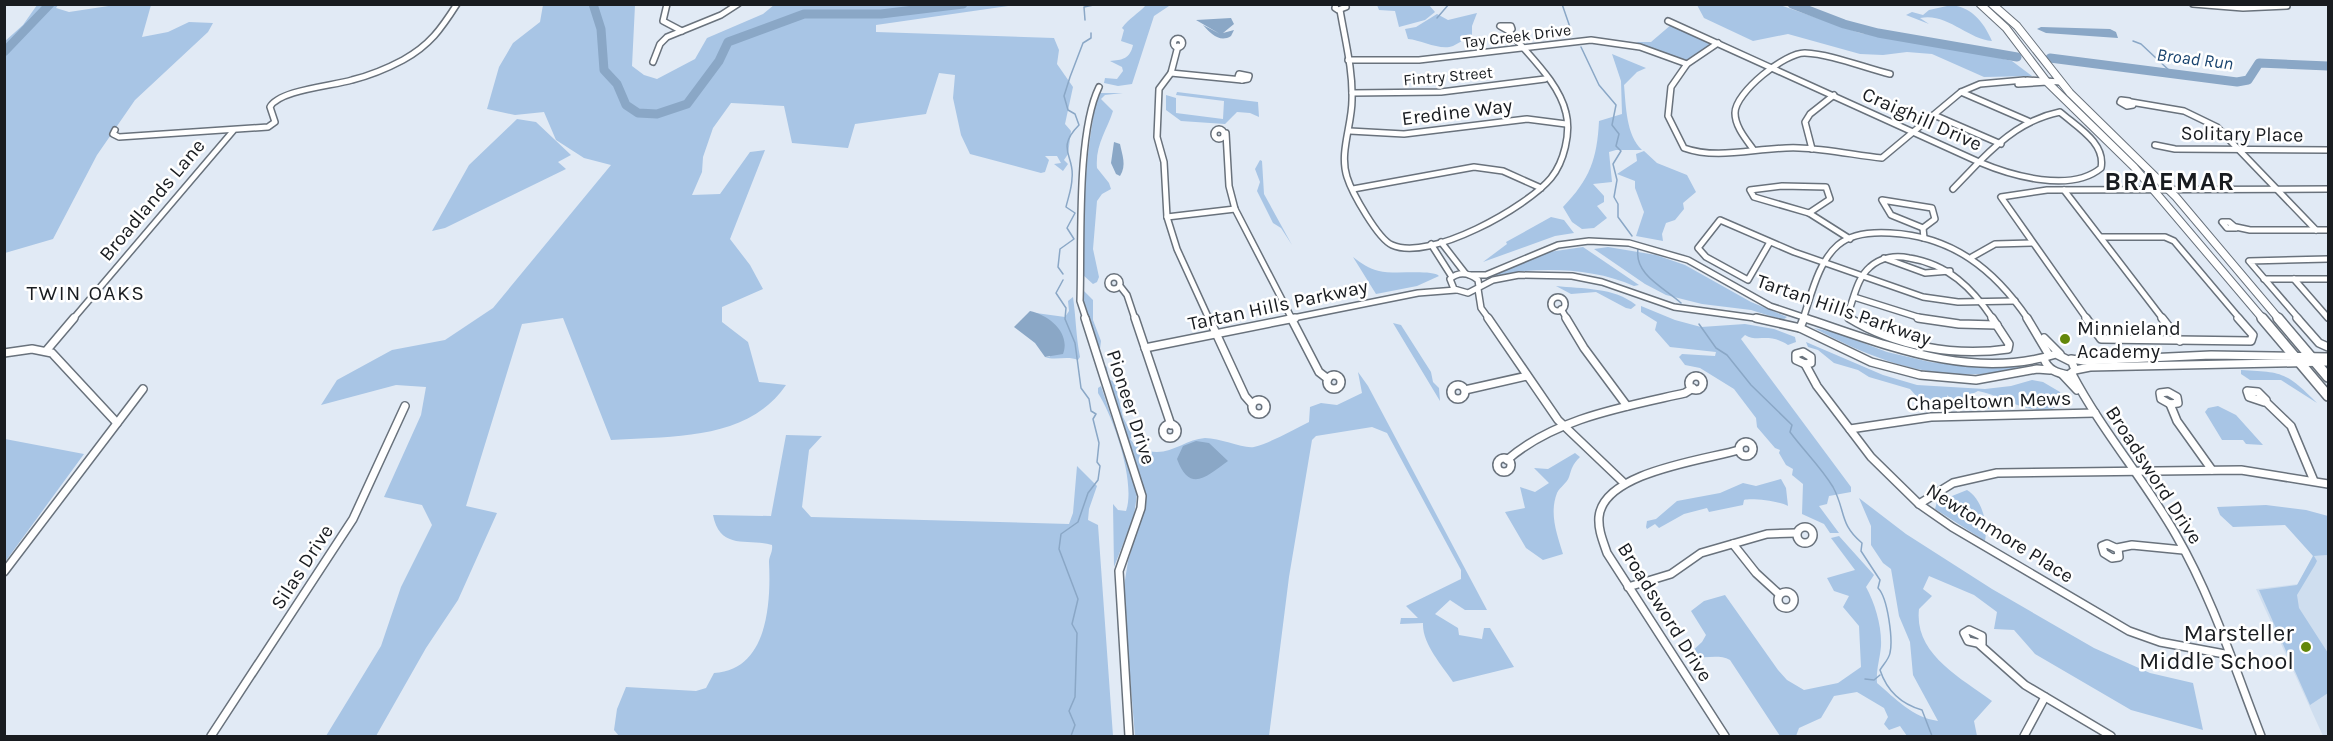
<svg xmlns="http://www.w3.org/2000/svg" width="2333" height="741" font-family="Karla,sans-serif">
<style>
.built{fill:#cfdeef}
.green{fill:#a8c5e5}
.water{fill:#8aa7c6}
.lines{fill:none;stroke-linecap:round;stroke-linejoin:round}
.stream{stroke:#8aa7c6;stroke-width:1.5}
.river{stroke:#8aa7c6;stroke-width:9}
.minor-far1-casing{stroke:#69727c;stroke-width:8}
.minor-casing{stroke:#69727c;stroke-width:10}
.major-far1-casing{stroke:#69727c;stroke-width:9}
.major-casing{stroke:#69727c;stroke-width:12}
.minor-far1{stroke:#fff;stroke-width:5}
.minor{stroke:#fff;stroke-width:7}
.major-far1{stroke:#fff;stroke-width:7}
.major{stroke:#fff;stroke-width:9}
.poi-dot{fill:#63870a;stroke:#fff;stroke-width:2}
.labels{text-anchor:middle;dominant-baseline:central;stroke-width:5;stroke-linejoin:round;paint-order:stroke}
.far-street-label{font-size:16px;fill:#191c20;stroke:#fff}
.far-water-label{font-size:18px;font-style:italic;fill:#18436e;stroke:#fff}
.street-label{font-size:20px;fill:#191c20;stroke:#fff}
.poi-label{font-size:20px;fill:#191c20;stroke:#fff;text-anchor:start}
.neighbourhood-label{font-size:21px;letter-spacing:1.5px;fill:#191c20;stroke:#fff}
.near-poi-label{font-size:24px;fill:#191c20;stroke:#fff;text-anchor:end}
.district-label{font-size:26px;font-weight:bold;letter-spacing:1.5px;fill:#191c20;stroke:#fff}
</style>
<rect width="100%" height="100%" fill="#e1eaf5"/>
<polygon class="built" points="2328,555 2328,736 2323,736 2256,589 2298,584 2313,556"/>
<g class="green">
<polygon points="37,5 58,5 56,8 69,12 115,5 151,5 142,37 168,32 189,22 213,23 208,32 135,100 97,155 53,239 5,253 4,42 23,25"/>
<path d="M543,5H635L632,66L644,75L657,79L695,59L707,38L763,14L774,5H1015L876,25V32L1054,38L1059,50L1057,64L1073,87L1065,124L1071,131L1068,154L1064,160L1068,164L1063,171L1054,164L1061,163L1057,156H1045L1049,160L1045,172L1041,173L970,154L961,135L953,98L955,75L939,73L926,114L855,124L848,148L792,143L784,106L731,103L713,128L703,157L702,172L692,195L720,194L750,152L765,150L730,239L750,265L763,289L722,307V322L748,342L759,382L786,385C748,441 672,436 611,440L563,318L522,324L466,506L497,513L458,600L426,648L376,736H326L381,646L401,587L432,525L422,505L384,497L421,415L426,387L396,385L321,405L337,380L392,350L445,340L493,308L611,165L584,158L556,140L544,112L515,115L487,109L499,67L513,43L540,22Z"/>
<path d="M1146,5H1179L1169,6L1154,16L1132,84L1118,86L1104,83L1105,78L1117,79L1123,71L1122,67L1110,61C1122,60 1130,59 1133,45L1121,41L1124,30L1122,28C1129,18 1138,14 1146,5Z"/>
<polygon points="1377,5 1429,5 1435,12 1425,20 1399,27 1395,11 1379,10"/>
<polygon points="1697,5 1780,5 1860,33 1970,51 2012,61 2032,76 1984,77 1932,54 1907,52 1883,55 1860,54 1788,34 1753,41 1704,18"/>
<path d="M1945,5C1969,4 1983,20 1992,41C1968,39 1946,12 1920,18L1929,24L1906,15L1912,12L1923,15L1929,10L1947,6Z"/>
<path d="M1477,13L1472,26V36C1465,39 1459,43 1453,46C1440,51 1422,40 1408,39L1405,29L1416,27L1437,14L1448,20Z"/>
<polygon points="1672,24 1711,43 1711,45 1685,61 1636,42 1651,42"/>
<path d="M1612,54L1646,68L1637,72L1624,85C1626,106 1626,135 1642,150H1616L1609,152L1612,182L1593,184L1604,196V202L1597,206L1607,218L1594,228L1582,229L1572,222L1563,207C1590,179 1597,159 1599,121L1622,114L1621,81Z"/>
<polygon points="1177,92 1258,102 1259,117 1250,113 1237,112 1225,124 1181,121 1166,110 1166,95 1176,98 1176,113 1223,119 1224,101 1176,95"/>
<path d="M1100,93H1123L1105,95L1101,99L1113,111C1107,130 1095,145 1097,168L1109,183L1111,189L1102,194L1097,201L1093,249L1099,277L1097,282L1093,284L1083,275C1082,214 1085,157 1097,97Z"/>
<polygon points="517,119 536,122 571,155 558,162 566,169 445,228 432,231 469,165"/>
<polygon points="1644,151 1657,163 1687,175 1696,192 1683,203 1684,209 1675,220 1666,223 1662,234 1663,241 1636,236 1644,212 1635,188 1635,181 1617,174 1637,161 1636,154"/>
<polygon points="1260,160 1262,161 1264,194 1292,245 1281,228 1273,223 1257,191 1260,182 1255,169"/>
<polygon points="1551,217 1564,220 1574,233 1555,236 1483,262 1507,244 1506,242"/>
<path d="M1583,247L1639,285L1634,286C1601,271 1560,268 1524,271C1513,272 1498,278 1488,277L1549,252Z"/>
<polygon points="1608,247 1656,255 1685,265 1751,302 1787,317 1783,320 1751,310 1702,304 1666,295 1645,284 1594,249"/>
<path d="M1353,257C1361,263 1369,269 1379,271C1393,275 1432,269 1439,276L1417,286L1376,294Z"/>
<path d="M1556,286C1582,289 1614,287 1636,305L1631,309L1626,308L1596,292L1571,294Z"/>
<polygon points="1083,290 1093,300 1093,320 1101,341 1099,357 1082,298"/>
<path d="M1073,297C1076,318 1076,337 1080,357L1078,360C1067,355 1056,361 1045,357H1050L1036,313L1065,317L1069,311L1068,301Z"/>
<path d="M1641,306L1675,320L1701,327L1745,324L1774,329L1795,337L1796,342L1788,345C1768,332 1758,343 1745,335L1741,339L1851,487V492L1829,496L1827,504L1819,506L1839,533H1830L1824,524L1802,514L1803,484L1792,475L1793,469L1786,465L1779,453L1780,450L1775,448L1757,427L1756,418L1734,389L1700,368L1685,365L1679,357L1682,354L1715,356L1716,352L1670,347L1655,330L1657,322L1641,312Z"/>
<polygon points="1393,323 1401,325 1431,372 1433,382 1439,388 1440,401"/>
<path d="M1814,328L1837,333L1887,352L1930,362L1973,367L2036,366C2017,368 2000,373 1981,374C1921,378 1866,356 1814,328Z"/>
<path d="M1806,342L1883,375L1917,385L1985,389L2011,386L2032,380L2043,382L2060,392L2063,403C2038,423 2003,395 1978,391L1972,394L1974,397L2000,409L1959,408L1947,395L1948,409H1928L1910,389L1869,377L1858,370L1834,363L1818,350L1808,347Z"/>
<path d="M1101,363L1107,367L1108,378L1115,383L1123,417L1133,437L1130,439C1137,448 1146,452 1157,452C1174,452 1188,439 1205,438C1221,438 1243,449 1254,447C1273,442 1292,430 1309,422L1310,407L1321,403L1337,405L1362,393L1358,372L1368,386L1487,610H1465L1450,600L1435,614L1458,628L1459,635L1482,639L1484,628H1490L1514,667L1453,682C1442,665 1422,644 1423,623L1400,624L1401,618H1418L1406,606L1461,579V570L1387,433L1372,427L1316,436L1312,440L1289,577L1269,736H1135L1123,593L1128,561L1146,502L1143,487Z"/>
<path d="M2241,370C2284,372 2287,373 2317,403L2281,380H2250L2241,374Z"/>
<path d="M1101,386L1137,494L1134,516L1114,567L1113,504L1118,510L1126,511C1136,483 1114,418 1098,393V388Z"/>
<polygon points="2218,406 2236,415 2263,445 2246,444 2243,440 2222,440 2205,412 2208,408"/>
<path d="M786,435L822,436L809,450L802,507L811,517L1069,524L1073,513L1077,466L1097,486L1089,509L1088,520L1098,525L1113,736H619L614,730L617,709L626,687L696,691L706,688L714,673C768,670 771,603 769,562C769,556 773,552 772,545C748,538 720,551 713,515L771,516Z"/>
<polygon points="5,439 84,454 5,562 4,439"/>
<path d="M1575,453L1580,457C1572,465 1572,468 1569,477C1567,483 1560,487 1557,493C1549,514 1557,534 1563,554L1543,560L1526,548L1505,512L1525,508L1520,487L1535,492L1549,483L1534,468L1548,469Z"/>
<path d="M1781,479L1786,488L1788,506C1779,501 1752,498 1744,500L1743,505L1709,512L1707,508L1684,514L1659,528L1655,524L1647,529L1646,527L1647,521L1656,519L1677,501L1720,493L1743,483L1756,486Z"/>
<path d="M1967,490C1983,500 1988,525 1985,541L1935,509L1937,502Z"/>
<path d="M1859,498L1906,534L1992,589L2094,648L2150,673L2193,683L2203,730L2131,710L2035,654L2014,630L1994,629L1997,612L1974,595L1929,576L1923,589L1932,596L1919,609C1914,654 1960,677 1992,701L1974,721L1977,736H1907L1900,726L1889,730L1884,724L1888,717L1884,708L1857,692L1834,696L1821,718L1799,728L1796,736H1780L1730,660C1717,653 1702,661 1689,654L1702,642L1706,635L1691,611L1704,601L1725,595L1778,670L1787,680L1804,690L1838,683L1861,667L1859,626L1843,607L1849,596L1834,591L1827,578L1855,570L1831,538L1839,536L1874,575L1866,587C1875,603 1882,627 1881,646C1880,659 1876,669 1877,683C1896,699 1912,717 1938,721L1913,675L1910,642L1899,616L1891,569L1883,563L1871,545V526Z"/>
<polygon points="2266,505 2306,510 2328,516 2328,555 2314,556 2317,561 2315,565 2297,595 2299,608 2328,653 2328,693 2310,705 2259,590 2297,585 2313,556 2285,525 2233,527 2220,515 2217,507"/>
</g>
<g class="water">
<path d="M1231,18L1234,24L1223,33L1234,30L1231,36C1220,43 1211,34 1203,25L1220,34L1196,20Z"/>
<polygon points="2041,27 2110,29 2116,32 2118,38 2046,33 2037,29"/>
<path d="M1114,142L1120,144C1122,155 1127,165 1120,176L1116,174L1111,163Z"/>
<path d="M1030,311C1049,315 1071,333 1063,354L1045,357L1035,343L1014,327Z"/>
<path d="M1196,441L1209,443L1228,461C1207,476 1190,494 1177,459L1183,446Z"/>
</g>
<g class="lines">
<g class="stream">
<polyline points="1562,4 1572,33"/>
<polyline points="1437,18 1449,4"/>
<polyline points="1085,20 1084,7 1098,4"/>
<polyline points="2133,41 2141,44 2172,73"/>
<polyline points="1581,47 1599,85 1616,105 1612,125 1619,134 1616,146 1621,151 1613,164 1617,180 1614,197 1618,204 1618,217 1632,236"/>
<path d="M1638,249C1634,275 1665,288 1681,303"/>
<path d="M1063,274L1058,267L1060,249L1074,239L1067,228L1075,213L1066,207C1068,198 1072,188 1072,178C1075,156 1055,149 1079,125L1075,114L1068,110L1064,96L1070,77L1083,43L1091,38V33"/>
<polyline points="1063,280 1056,293 1066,308 1065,319 1075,343 1081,388 1089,399 1091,411 1096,414 1093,419 1099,443 1097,462 1100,466 1098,480 1088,493 1078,522 1061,534 1059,549 1078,599 1072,624 1077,633 1075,697 1069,711 1075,725 1071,736"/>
<path d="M1699,324L1716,348L1727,355L1751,385L1792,425L1790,432C1804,451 1821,467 1833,487C1846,511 1839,524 1862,543L1861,551L1880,580L1878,588C1888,598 1893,640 1890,653C1889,659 1883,665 1880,670C1887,691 1901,704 1922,710L1932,736"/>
<polyline points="1865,679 1874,680 1880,675"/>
</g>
<g class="river">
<polyline points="593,4 601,29 604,70 617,84 626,105 638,113 657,114 687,104 719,61 728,42 804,14 881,14 963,4"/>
<polyline points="1792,4 1844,24 1878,33 2017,57"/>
<polyline points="4,52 50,4"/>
<polyline points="2050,58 2237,82 2248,80 2259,63 2328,66"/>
</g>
<defs>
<g id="minor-far1">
<polyline points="667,4 663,21 682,31"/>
<polyline points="1336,4 1335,8 1338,10 1346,7"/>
<polyline points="2193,4 2243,8 2287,6"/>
<path d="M1340,10C1345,40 1353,70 1352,100C1352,125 1339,153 1347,177C1352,193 1378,239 1392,245C1430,262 1527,207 1551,178C1564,162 1571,133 1566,113C1559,82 1528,55 1509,31"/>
<polyline points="1668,21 1979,162"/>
<polygon points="1500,26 1511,26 1512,29 1509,31"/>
<circle cx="1178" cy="43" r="4.5"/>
<path d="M1718,43L1687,64L1671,87L1668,116L1684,148C1720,161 1761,146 1799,148C1826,149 1855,155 1882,158L1961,92L1980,84L2024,80"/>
<polyline points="1178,46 1171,73 1159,89 1157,137 1164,162 1167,217 1177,249 1209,319"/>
<polyline points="1348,60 1419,60 1591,40 1640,47 1687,64"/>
<polyline points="653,62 660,44 667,37 721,15 738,4"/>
<polyline points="1171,73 1242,80"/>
<polygon points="1239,74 1249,76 1248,79 1242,80 1238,77"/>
<polyline points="2027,80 2061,82"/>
<polyline points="2018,84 2047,82"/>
<polyline points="1961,92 2028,121"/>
<polyline points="1352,93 1441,92 1545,79"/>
<polygon points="2121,100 2129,101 2133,105 2127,106 2120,102"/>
<polyline points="2131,102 2184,111 2217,127 2316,230"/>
<path d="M2060,112C2077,127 2106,143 2101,168C2071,193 2012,176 1979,162C2003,138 2026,119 2060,112Z"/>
<polyline points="1934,115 2001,144"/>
<circle cx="1219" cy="134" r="5"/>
<path d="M115,130L113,134L119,137L268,127L275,122L270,107C279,90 332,86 352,80C368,76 388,68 403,60C430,45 441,29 457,4"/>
<polyline points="1350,131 1404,134 1527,119 1566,124"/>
<polyline points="1226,133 1229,186 1235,209 1292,319"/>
<polyline points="2155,145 2175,149 2328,150"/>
<path d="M1753,149C1745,138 1735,126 1735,113C1735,92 1786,52 1805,53C1831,54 1865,68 1890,74"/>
<polyline points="1812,149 1805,122 1810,114 1834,95"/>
<polygon points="1782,186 1826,187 1830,199 1809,213 1754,197 1750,190"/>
<polyline points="1353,189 1474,167 1503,171 1541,188"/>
<polyline points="1953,189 1979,162"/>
<polyline points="2064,190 2163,319"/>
<polygon points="1882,200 1932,208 1935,219 1923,228 1891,215"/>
<polyline points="1809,213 1850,239"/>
<polyline points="1167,217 1235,209"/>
<polygon points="2222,222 2229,222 2236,228 2227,228"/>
<polyline points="2236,227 2250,230 2328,230"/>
<polyline points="1923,228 1924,238"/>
<polyline points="2101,237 2165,237 2174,241 2240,319"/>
<polyline points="1441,242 1465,273"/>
<polyline points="1770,242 1748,280 1706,257 1698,248 1720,220 1794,252 1923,297 1958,302 2015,301"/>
<polyline points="1431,244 1452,277"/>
<polyline points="1972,257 1995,244 2032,243"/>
<polyline points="1884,258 1925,273 1950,271"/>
<polyline points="1470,275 1486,275 1558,245 1589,241 1629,243 1688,260 1770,306 1809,319"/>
<circle cx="1114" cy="283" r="6"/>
<polyline points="2264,279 2328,279"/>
<polyline points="2294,279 2328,318"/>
<polyline points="1120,286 1127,295 1135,319"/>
<path d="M1479,287L1478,280C1469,273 1459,271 1450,279L1454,289L1468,293L1493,280L1519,275L1572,276L1602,282L1674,307L1762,319"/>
<polyline points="1478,289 1481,308 1489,319"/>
<polyline points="1854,297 1924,319"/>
<circle cx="1558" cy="304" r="7"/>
<polyline points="1561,309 1567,319"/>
<polyline points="73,319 233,131"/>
<path d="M1086,319L1080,301C1082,246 1076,134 1099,87"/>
<polyline points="1288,319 1418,293 1456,290"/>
<path d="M1803,319C1811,296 1818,262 1838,245C1852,233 1873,232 1890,233C1952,236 1994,269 2028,319"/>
<path d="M1851,319L1848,313C1854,298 1857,278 1870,267C1881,257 1896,255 1909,258C1948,264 1972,288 1993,319"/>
<polyline points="2087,319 2001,197 2047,190 2328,189"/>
<polyline points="2299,319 2249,261 2328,259"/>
</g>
<g id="minor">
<polyline points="1085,318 1142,496 1141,508 1119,571 1129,736"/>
<polyline points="1135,318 1171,425"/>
<polyline points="1209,318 1245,396 1252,404"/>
<polyline points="1291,318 1319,372 1328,379"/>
<polyline points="1488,318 1558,420 1623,482"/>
<polyline points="1566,318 1584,348 1627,406"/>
<polyline points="1756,318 1800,328 1871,362 1920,375 1976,380 2037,369 2050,370"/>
<path d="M1805,318C1886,345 1971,381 2056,354L2072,362L2075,370L2068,375C2057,373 2048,370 2044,359"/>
<path d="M1849,318C1895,346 1954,357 2008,349L2009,344L1992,318"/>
<polyline points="1918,318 1959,324 1997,325"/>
<polyline points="2027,318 2049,355"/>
<polyline points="2086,318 2101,339 2251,341 2253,335 2238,318"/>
<polyline points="2162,318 2180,341"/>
<polyline points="2297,318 2319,343 2328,347"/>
<polyline points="1800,328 1804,318"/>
<polyline points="2044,338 2060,354"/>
<polyline points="1145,348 1295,318"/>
<polyline points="46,351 74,318"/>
<polygon points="1803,352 1811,357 1811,363 1805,364 1796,360 1796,354"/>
<polyline points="4,353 32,349 52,353 117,423"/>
<polyline points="2071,359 2084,361 2211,355 2328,357"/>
<polyline points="1805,364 1817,386 1871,457 1919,504 1952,527 2129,631 2160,642 2230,655"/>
<polyline points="2075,370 2090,367 2328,362"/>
<polyline points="2062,374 2077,390"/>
<path d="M2072,374C2102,431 2144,479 2176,535C2212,597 2235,669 2261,736"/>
<circle cx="1334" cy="382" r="7"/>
<circle cx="1696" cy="383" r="7"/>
<circle cx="1458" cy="392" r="7"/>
<polyline points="1465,390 1527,376"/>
<polygon points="2247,391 2258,392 2266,400 2264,402 2249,397"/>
<polygon points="2168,392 2177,397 2178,403 2170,404 2161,399 2160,393"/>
<circle cx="1259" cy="407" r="7"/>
<polyline points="2265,401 2291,426 2314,481"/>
<polyline points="2170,404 2177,421 2212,470"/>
<circle cx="1170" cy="431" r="7"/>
<polyline points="1850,429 1931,417 2095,413"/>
<circle cx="1746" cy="449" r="7"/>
<circle cx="1504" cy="465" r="7"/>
<path d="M1507,460C1555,418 1624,407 1685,393L1693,388"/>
<polyline points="1919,504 1953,483 1997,473 2241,470 2328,484"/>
<circle cx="1805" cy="535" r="8"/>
<polyline points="1733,544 1756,573 1779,594"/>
<polygon points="2107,544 2118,549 2119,557 2112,558 2104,553 2102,546"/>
<polyline points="2117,548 2132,545 2183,550"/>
<polyline points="4,572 143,389"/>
<polyline points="1628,587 1671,574 1701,553 1767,534 1796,533"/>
<circle cx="1786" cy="600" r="8"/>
<polygon points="1969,630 1982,636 1982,644 1968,641 1964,633"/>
<polyline points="1980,645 2025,685 2111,736"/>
<polyline points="211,736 353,519 405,406"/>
<path d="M1725,736L1607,553C1603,541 1598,530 1599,517C1603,472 1704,460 1739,450"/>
<polyline points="2024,736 2045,697"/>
</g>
<g id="major-far1">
<polyline points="1980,4 2006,28 2047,82 2134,167 2263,319"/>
<polyline points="1992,4 2017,26 2070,93 2176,197 2279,319"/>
</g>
<g id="major">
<polyline points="2262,318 2328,396"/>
<polyline points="2278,318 2328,377"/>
</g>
</defs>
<use href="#minor-far1" class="minor-far1-casing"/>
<use href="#minor" class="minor-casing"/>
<use href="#major-far1" class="major-far1-casing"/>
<use href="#major" class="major-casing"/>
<use href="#minor-far1" class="minor-far1"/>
<use href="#minor" class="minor"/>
<use href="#major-far1" class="major-far1"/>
<use href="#major" class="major"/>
</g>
<g class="poi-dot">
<circle cx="2065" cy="339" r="6"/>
<circle cx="2306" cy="647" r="6"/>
</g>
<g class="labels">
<g class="far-street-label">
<text transform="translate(1517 36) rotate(-7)">Tay Creek Drive</text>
<text transform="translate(1448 76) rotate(-5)">Fintry Street</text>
</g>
<g class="far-water-label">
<text transform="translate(2195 59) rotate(7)">Broad Run</text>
</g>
<g class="street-label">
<text transform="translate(1457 112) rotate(-7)">Eredine Way</text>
<text transform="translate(1922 119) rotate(24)">Craighill Drive</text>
<text transform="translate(2242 134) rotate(1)">Solitary Place</text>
<text transform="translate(152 200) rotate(-50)">Broadlands Lane</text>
<text transform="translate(1278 305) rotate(-12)">Tartan Hills Parkway</text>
<text transform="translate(1844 310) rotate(19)">Tartan Hills Parkway</text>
<text transform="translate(1989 401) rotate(-2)">Chapeltown Mews</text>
<text transform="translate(1131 407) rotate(72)">Pioneer Drive</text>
<text transform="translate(2154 475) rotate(57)">Broadsword Drive</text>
<text transform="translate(2000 533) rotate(32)">Newtonmore Place</text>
<text transform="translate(302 567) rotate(-57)">Silas Drive</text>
<text transform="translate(1665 612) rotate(58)">Broadsword Drive</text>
</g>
<g class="poi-label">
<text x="2077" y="328">Minnieland<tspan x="2077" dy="23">Academy</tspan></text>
</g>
<g class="neighbourhood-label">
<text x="86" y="293">TWIN OAKS</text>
</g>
<g class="near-poi-label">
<text x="2294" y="633">Marsteller<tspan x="2294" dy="28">Middle School</tspan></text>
</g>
<g class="district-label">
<text x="2170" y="181">BRAEMAR</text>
</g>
</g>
<rect width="2333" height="741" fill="none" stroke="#191c20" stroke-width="12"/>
</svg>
